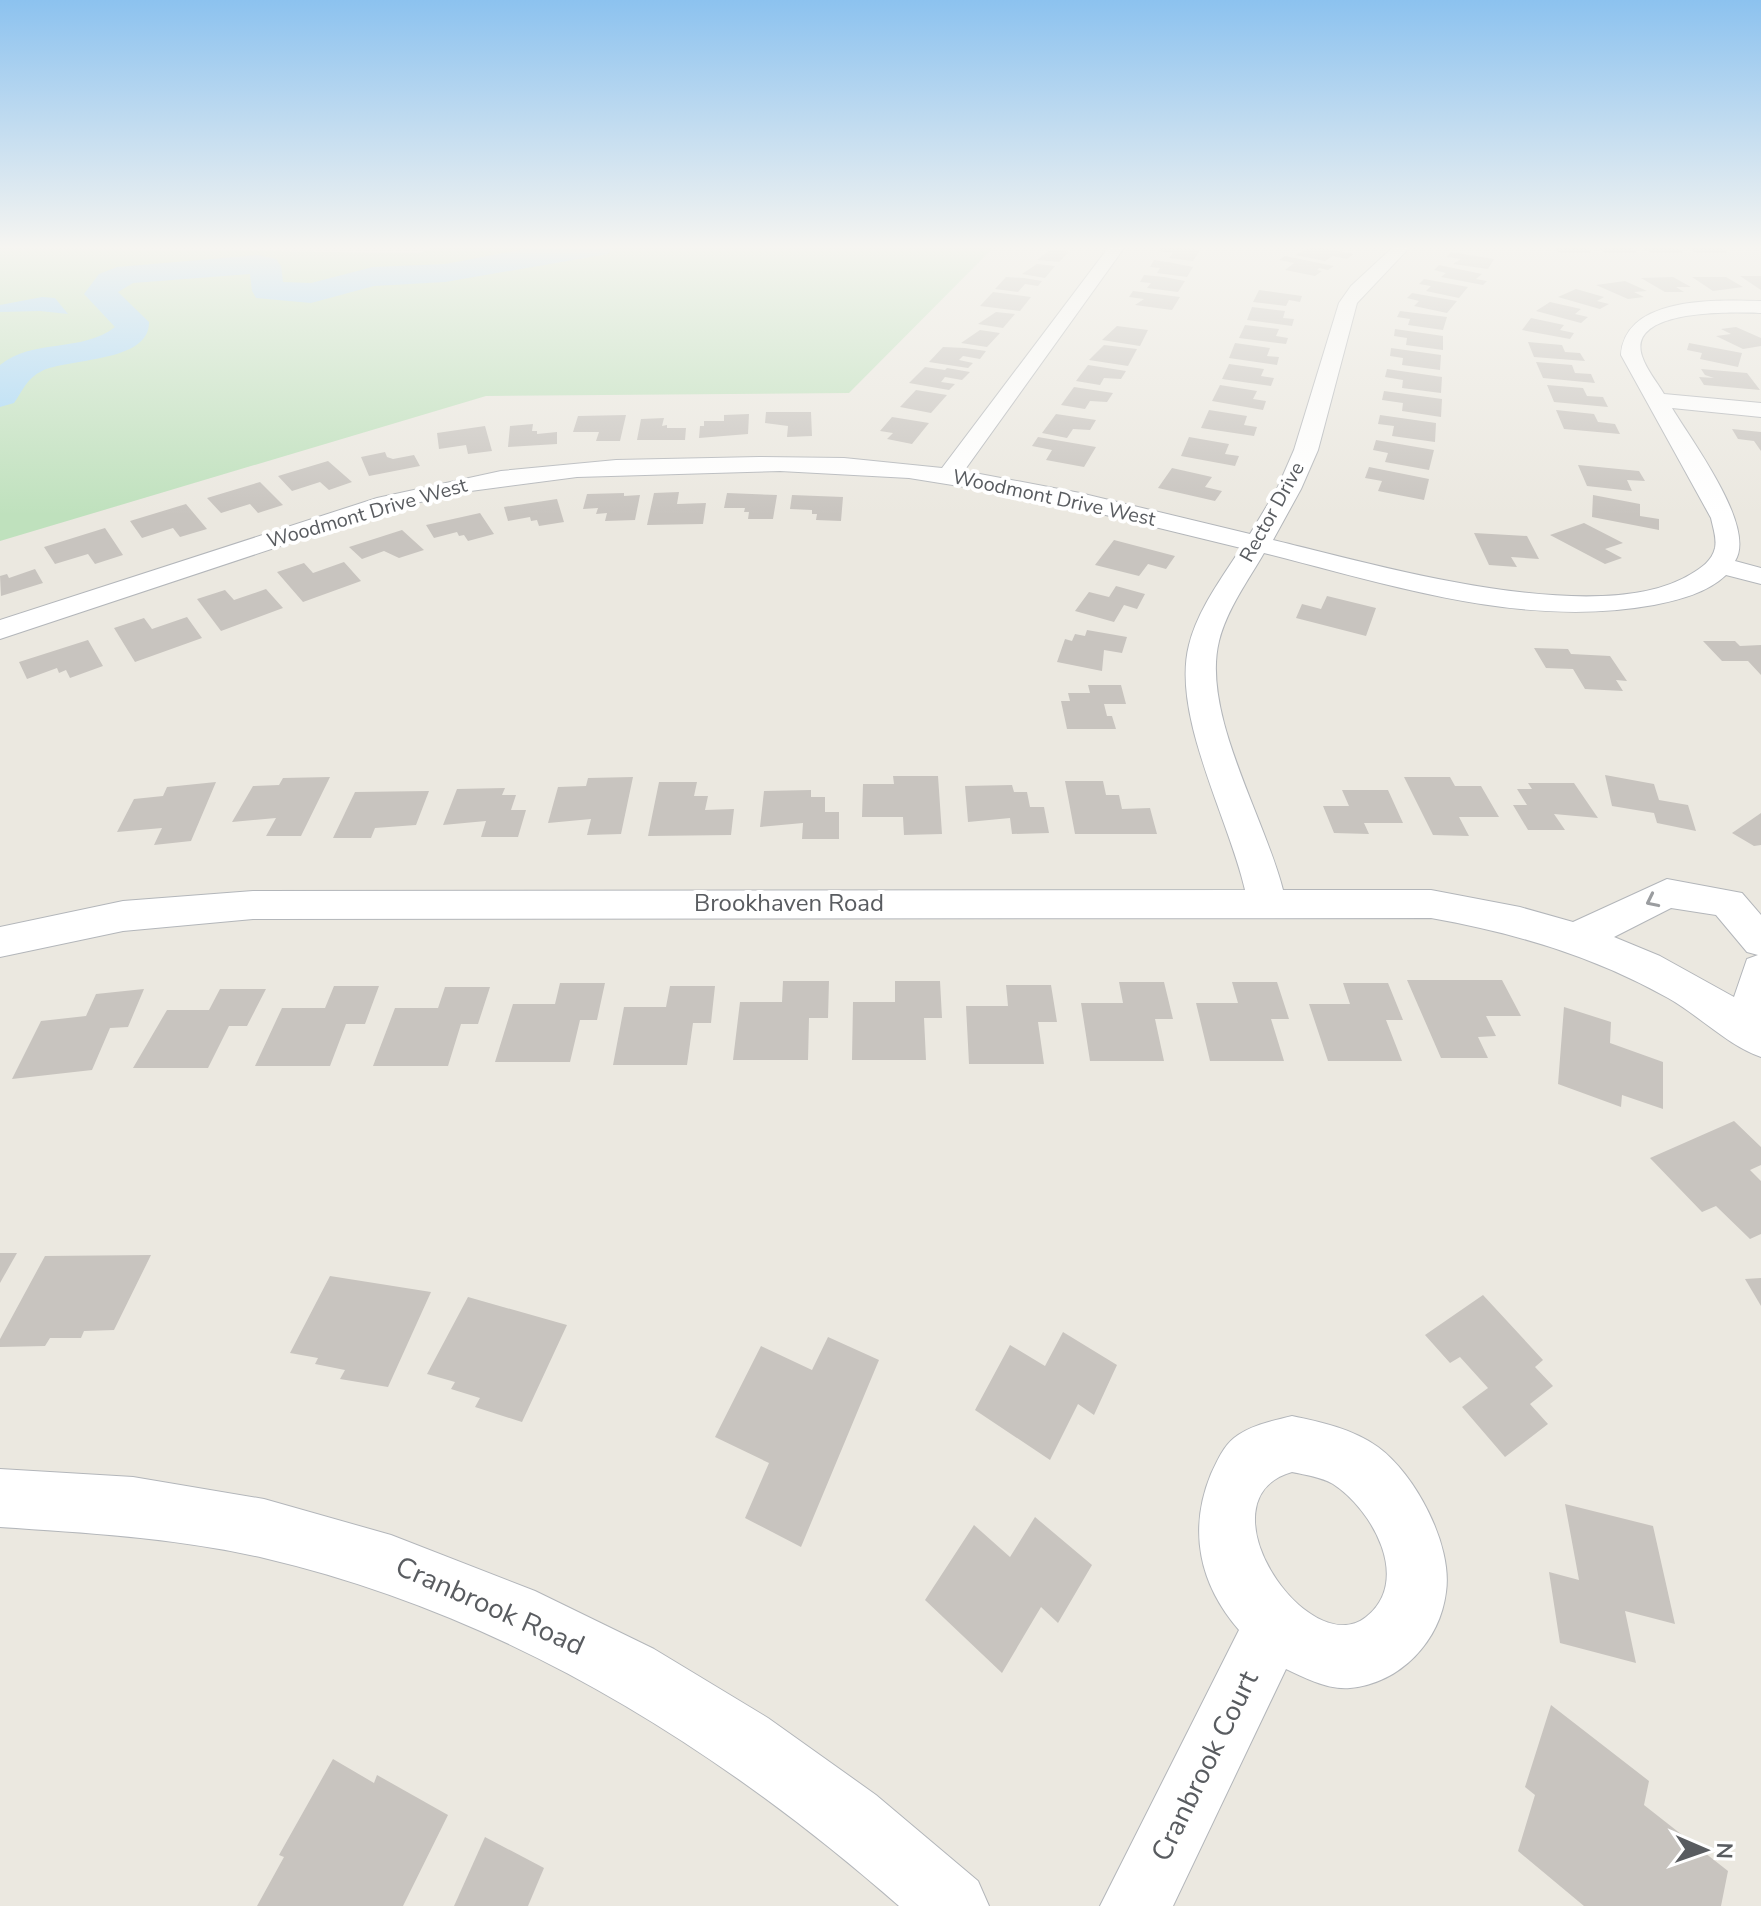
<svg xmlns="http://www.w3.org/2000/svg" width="1761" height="1906" font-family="'Nunito Sans',sans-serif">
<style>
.green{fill:#bfe1bd}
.water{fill:#a2d7f9}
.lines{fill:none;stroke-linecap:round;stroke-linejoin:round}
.river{fill:#a2d7f9;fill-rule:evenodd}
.building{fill:#c8c4bf}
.street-casing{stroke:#b3b6ba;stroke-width:2}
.street{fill:#fff;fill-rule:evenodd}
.oneway{stroke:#9b9da0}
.labels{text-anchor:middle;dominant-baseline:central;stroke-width:8;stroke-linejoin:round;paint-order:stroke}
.far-street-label{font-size:20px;fill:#595c60;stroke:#fff}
.street-label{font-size:24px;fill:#595c60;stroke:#fff}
.near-street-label{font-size:28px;fill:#595c60;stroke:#fff}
</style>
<rect width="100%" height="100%" fill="#ebe8e0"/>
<polygon class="green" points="0,248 419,253 433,248 993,248 849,393 486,396 0,541"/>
<polygon class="water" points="42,297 55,298 68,314 40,311 0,312 0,305"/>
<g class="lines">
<path class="river" d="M530,248H612L608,254L445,282L374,286L311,303L256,298L252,291L250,274L133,283L118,292L149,322C150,363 67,358 42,371C27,378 23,390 14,403L0,407V365C33,338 82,353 115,327L84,294L99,274L117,267L258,255L276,259L281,266L283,282L311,283L373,267L445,264Z"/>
</g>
<g class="building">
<polygon points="1160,248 1178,248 1200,250 1193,261 1169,258 1173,253 1158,251"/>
<polygon points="1309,248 1323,248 1354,254 1347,259 1333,256 1325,261 1295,255"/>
<polygon points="1553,248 1585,248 1593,253 1560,253"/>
<polygon points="1599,248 1631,248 1638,253 1605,253"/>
<polygon points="1643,248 1676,248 1684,253 1651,253"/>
<polygon points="1688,248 1721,248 1729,253 1696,253"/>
<polygon points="1051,249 1069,252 1059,262 1037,260"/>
<polygon points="1451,252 1494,259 1488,269 1453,264 1461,259 1447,257"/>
<polygon points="1285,256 1334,266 1328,270 1319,268 1317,270 1322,271 1315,276 1285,270 1294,263 1279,260"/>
<polygon points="1154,260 1173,263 1193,267 1187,277 1157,273 1160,268 1150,267"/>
<polygon points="1037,264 1055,266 1045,278 1022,274"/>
<polygon points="1439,265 1482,274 1476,279 1487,281 1483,285 1441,277 1446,273 1434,270"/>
<polygon points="1144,275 1164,277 1185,281 1178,292 1147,288 1151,283 1140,282"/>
<polygon points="1740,276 1761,276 1761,290"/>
<polygon points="1006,277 1024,278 1042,281 1038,286 1025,284 1018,292 995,289"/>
<polygon points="1673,277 1691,287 1676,287 1684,292 1665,292 1641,278"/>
<polygon points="1692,277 1726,277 1743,287 1713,291"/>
<polygon points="1424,279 1468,287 1459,298 1426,291 1431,286 1419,284"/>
<polygon points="1625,281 1647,291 1634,292 1644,297 1628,299 1596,285"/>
<polygon points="1576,289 1604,297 1597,301 1609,304 1600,309 1558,297"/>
<polygon points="1259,290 1302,296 1300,302 1289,300 1286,306 1253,302"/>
<polygon points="1133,291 1180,297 1172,310 1135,305 1144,299 1129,297"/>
<polygon points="993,292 1031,297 1020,311 980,306"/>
<polygon points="1412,293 1457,301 1447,313 1414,306 1419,301 1407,298"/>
<polygon points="1550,302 1581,309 1575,314 1588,317 1581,323 1536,311"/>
<polygon points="1252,307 1285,311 1283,318 1294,319 1292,326 1247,320"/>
<polygon points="1400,311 1447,317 1443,330 1408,325 1410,319 1397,317"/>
<polygon points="996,312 1015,314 1003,328 978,324"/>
<polygon points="1531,318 1564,325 1560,330 1574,333 1570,339 1522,330"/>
<polygon points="1245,325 1279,329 1276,336 1288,338 1286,344 1239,338"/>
<polygon points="1117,326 1148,330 1140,346 1102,340"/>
<polygon points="1736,327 1761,338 1761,346 1743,349 1716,336 1731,334 1721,329"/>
<polygon points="1395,329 1443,336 1443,350 1406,345 1407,338 1394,336"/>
<polygon points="980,330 1000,333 987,347 961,343"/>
<polygon points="1528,342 1562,345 1565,352 1580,353 1585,361 1534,357"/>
<polygon points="1235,343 1270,348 1267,356 1279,357 1277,365 1229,358"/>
<polygon points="1689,343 1742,353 1738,367 1700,359 1702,353 1687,350"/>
<polygon points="1104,345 1137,349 1128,366 1089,360"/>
<polygon points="943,347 965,348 986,351 980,359 963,356 959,360 973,363 968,368 929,362"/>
<polygon points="1391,348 1441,355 1440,370 1402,365 1403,358 1390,356"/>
<polygon points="1536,362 1572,365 1575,373 1591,374 1595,383 1543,378"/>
<polygon points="1229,364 1264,369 1261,376 1274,378 1271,386 1222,379"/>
<polygon points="1088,365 1126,371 1121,379 1104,378 1100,385 1076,381"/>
<polygon points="925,367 945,370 947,368 970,372 962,380 945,377 941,382 955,384 949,390 909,383"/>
<polygon points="1387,369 1442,377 1441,393 1402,388 1403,380 1385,377"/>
<polygon points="1701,369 1747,373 1760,390 1704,385 1699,377 1714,378 1705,375"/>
<polygon points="1220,385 1257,391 1253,399 1266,401 1263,410 1212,401"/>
<polygon points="1547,385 1583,388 1587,396 1603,397 1608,407 1554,402"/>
<polygon points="1074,387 1113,393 1107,402 1090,401 1085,409 1061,405"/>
<polygon points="916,390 947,395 931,413 900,407"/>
<polygon points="1384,391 1442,399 1441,417 1402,411 1403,403 1382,400"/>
<polygon points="1209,410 1247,416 1244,425 1257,427 1254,436 1201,428"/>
<polygon points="1556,410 1594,414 1598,422 1615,424 1620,434 1564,429"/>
<polygon points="766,412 811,412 812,436 787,437 788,426 765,423"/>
<polygon points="749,414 748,434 699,438 700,426 704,426 704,421 724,421 724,415"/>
<polygon points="1056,414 1096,420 1090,430 1073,429 1067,438 1042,433"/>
<polygon points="626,415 620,441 596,441 599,432 573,432 578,416"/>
<polygon points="1380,415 1436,423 1435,442 1392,436 1394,426 1378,424"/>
<polygon points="892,417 929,423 912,444 887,439 893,433 880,431"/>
<polygon points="664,418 662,426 667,425 667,428 686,428 685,440 637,440 641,419"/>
<polygon points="533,424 532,431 537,431 537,434 557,432 557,444 508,447 510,426"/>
<polygon points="485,426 492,451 468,454 466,445 439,449 437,433"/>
<polygon points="1732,429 1761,432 1761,451 1754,441 1738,439"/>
<polygon points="1038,437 1096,447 1084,467 1046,460 1052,450 1032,446"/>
<polygon points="1189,437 1229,444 1225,454 1239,456 1235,466 1181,456"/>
<polygon points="1376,440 1434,450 1429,470 1385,462 1388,453 1373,450"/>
<polygon points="385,452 387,457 393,459 414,455 420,466 369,476 361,457"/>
<polygon points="328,461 352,482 329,490 320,482 292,491 278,476"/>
<polygon points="1578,465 1639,471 1645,481 1627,480 1632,491 1587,486"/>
<polygon points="1369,467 1429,479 1424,500 1378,491 1382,481 1365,478"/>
<polygon points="1172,468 1212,477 1205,487 1222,491 1215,501 1158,488"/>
<polygon points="260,482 283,505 258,513 250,504 221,513 207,498"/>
<polygon points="679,492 677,504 706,503 703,524 647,525 654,493"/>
<polygon points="624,493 624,496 640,495 635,520 605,521 607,513 596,514 598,508 583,509 587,494"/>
<polygon points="727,493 777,495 773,519 748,519 749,512 744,512 745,508 724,508"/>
<polygon points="792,495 843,497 841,521 816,520 817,514 812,514 812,510 790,509"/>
<polygon points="1593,495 1640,504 1640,516 1659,519 1659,530 1592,517"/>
<polygon points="557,499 564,522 539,526 537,520 531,521 530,517 508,521 504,507"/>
<polygon points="186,504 207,529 180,537 173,528 142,538 130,521"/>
<polygon points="480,513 494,534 468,541 464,535 459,536 457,532 434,538 426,525"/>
<polygon points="1584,523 1623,543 1605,549 1622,558 1605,564 1550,535"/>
<polygon points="105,528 123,555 95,564 88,554 55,564 44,547"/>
<polygon points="402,530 424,550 399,558 384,551 362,559 349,547"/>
<polygon points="1474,533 1527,536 1539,559 1511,557 1517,567 1489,565"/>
<polygon points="1114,540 1175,556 1166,569 1148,564 1139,576 1095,565"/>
<polygon points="344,562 361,581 303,602 277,572 304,563 313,573"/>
<polygon points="35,569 43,583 1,596 0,576 7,574 9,578"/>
<polygon points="1116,586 1145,594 1137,609 1124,605 1114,622 1075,611 1089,592 1109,597"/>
<polygon points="266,589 283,608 221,631 197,599 225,590 234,600"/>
<polygon points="1327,596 1376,608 1366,636 1296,618 1302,604 1321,609"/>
<polygon points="187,617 202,638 135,662 114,628 144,618 152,629"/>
<polygon points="1087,630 1127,637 1122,653 1104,650 1102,671 1057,662 1065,639 1072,641 1075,634 1085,636"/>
<polygon points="88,640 103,666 70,678 66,670 59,673 57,668 27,679 19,662"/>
<polygon points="1703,641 1735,641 1740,646 1761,645 1761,675 1748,661 1722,661"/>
<polygon points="1534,648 1568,649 1571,654 1610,656 1627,681 1616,680 1623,691 1585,689 1573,669 1546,668"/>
<polygon points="1088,685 1121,685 1126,704 1104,704 1107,716 1112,716 1116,729 1067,729 1061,701 1070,701 1068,693 1090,693"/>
<polygon points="1605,775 1654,784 1659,800 1688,805 1696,831 1657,823 1654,813 1612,806"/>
<polygon points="893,776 938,776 942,834 904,835 903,817 862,817 863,784 894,784"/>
<polygon points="330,777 301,836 266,836 276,818 232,822 253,786 279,785 283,778"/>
<polygon points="633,777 621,834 587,835 591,819 548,823 558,787 586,786 588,778"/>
<polygon points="1404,777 1450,777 1455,786 1481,786 1499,817 1459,817 1469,836 1433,835"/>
<polygon points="1065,781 1103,781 1106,795 1119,795 1122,809 1150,808 1157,834 1075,834"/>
<polygon points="216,782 191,841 154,845 162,828 117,832 134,799 163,796 167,787"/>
<polygon points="659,782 697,782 694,796 708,796 705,810 734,809 731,835 648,836"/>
<polygon points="1528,783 1574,783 1598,818 1554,814 1565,830 1528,830 1513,805 1527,805 1517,789 1532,789"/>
<polygon points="1012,785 1014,792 1027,792 1030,807 1044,807 1049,833 1012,834 1010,818 968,822 965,786"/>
<polygon points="505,788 502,795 516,795 511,810 526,810 518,837 481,837 486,821 443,825 457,789"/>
<polygon points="811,790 811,797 825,797 825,812 839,812 839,839 802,839 803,823 760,827 764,791"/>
<polygon points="1342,790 1388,790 1403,823 1364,823 1369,834 1334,833 1323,806 1349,806"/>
<polygon points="429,791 416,825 375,828 371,838 333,838 355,792"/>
<polygon points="1761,813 1761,845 1754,846 1732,833"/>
<polygon points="1407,980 1502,980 1521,1016 1486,1016 1496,1036 1478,1037 1488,1058 1441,1058"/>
<polygon points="783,981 829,981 828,1018 809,1018 808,1060 733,1060 740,1002 782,1002"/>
<polygon points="895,981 940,981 942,1018 924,1018 926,1060 852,1060 853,1002 895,1002"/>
<polygon points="1119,982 1164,982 1173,1019 1155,1019 1164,1061 1090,1061 1081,1003 1123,1003"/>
<polygon points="1232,982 1277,982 1289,1019 1271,1019 1284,1061 1210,1061 1196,1003 1238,1003"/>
<polygon points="560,983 605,983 597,1020 580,1020 570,1062 495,1062 513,1004 555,1004"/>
<polygon points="1343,983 1388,983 1403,1020 1386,1020 1402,1061 1328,1061 1309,1004 1350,1004"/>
<polygon points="1006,985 1051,985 1057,1022 1038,1022 1044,1064 969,1064 966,1006 1008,1006"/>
<polygon points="334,986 379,986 365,1024 346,1024 330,1066 255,1066 282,1008 325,1008"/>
<polygon points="670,986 715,986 711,1023 693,1023 687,1065 613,1065 624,1007 666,1007"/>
<polygon points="445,987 490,987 478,1024 461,1024 448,1066 373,1066 395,1008 438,1008"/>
<polygon points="144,989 128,1027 110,1028 92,1070 12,1079 41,1021 86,1016 96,994"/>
<polygon points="220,989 266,989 247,1026 229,1026 208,1068 133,1068 167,1010 209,1010"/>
<polygon points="1564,1007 1611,1022 1610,1043 1663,1062 1663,1109 1622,1095 1621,1107 1558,1084"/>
<polygon points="1734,1121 1761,1147 1761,1165 1750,1170 1761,1181 1761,1234 1750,1239 1716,1206 1702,1212 1650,1158"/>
<polygon points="0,1253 17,1253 0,1283"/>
<polygon points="151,1255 114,1330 84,1331 81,1338 50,1338 45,1346 0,1347 0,1339 45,1256"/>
<polygon points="330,1276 431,1292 388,1387 340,1379 345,1370 315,1364 318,1358 290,1353"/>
<polygon points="1761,1278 1761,1306 1745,1279"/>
<polygon points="1483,1295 1543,1360 1535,1367 1553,1386 1530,1404 1548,1424 1505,1457 1462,1407 1488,1388 1460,1357 1450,1363 1425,1335"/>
<polygon points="468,1297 567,1325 522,1422 475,1407 480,1398 451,1389 455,1382 427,1374"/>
<polygon points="1063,1332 1117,1365 1094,1415 1078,1404 1050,1460 975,1410 1010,1345 1045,1366"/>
<polygon points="828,1337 879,1360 801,1547 745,1518 769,1463 715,1437 761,1346 812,1370"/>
<polygon points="1565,1504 1653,1526 1675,1624 1625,1611 1636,1663 1560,1643 1549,1572 1579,1580"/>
<polygon points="1035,1517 1092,1565 1058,1623 1041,1607 1002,1673 925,1600 974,1525 1010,1557"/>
<polygon points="1551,1705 1649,1781 1644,1805 1728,1871 1721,1906 1584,1906 1518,1851 1535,1795 1525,1787"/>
<polygon points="333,1759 374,1783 377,1775 448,1815 403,1906 257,1906 284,1857 279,1855"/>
<polygon points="485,1837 544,1868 528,1906 454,1906"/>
</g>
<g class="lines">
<defs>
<g id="street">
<path d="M1108,248H1124L964,471L1080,493L1250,534L1277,489L1294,450L1339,303L1351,286L1392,248H1409L1357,303L1318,450L1301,489L1273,540C1374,564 1599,631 1691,574C1701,568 1712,561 1715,548C1717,538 1713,528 1711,518L1621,355C1625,296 1716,300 1761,301V313C1735,312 1626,308 1642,356C1646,369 1657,382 1664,394L1761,403V417L1672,408C1691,440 1757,527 1735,561L1761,568V584L1726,575C1707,593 1679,600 1654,605C1523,629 1391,585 1264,553C1248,581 1227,609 1219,641C1201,713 1265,818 1283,890H1431L1520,907L1573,922L1667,879L1742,893L1761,915V1057C1727,1045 1700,1016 1668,998C1593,956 1515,933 1431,918L253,919L123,931L0,957V927L123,901L253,891L1245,890C1229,819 1171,715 1189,645C1198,609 1222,578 1241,548L1040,499L909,478L780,471L577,477L463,492L395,508L0,639V620L377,498L501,471L616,460L759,457L844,458L942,468ZM1671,908L1716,915L1747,952L1758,955L1747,959L1734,997L1660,956L1614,937Z"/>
<path d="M1292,1416C1321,1422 1353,1429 1378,1447C1415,1474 1453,1545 1446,1592C1440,1641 1401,1683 1350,1688C1328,1690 1305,1678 1286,1669L1173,1906H1100L1239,1630C1199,1584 1188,1530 1211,1474C1217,1461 1223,1447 1234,1438C1250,1425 1273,1421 1292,1416ZM1292,1472C1306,1475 1321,1477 1333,1484C1373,1510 1412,1581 1366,1617C1308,1663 1197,1499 1292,1472Z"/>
<path d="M0,1469L133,1477L264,1499L391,1535L535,1591L654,1649L768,1718L876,1795L978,1881L989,1906H899C715,1745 504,1614 264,1558C177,1538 89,1533 0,1527Z"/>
</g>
</defs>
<use href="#street" class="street-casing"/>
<use href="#street" class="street"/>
</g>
<defs><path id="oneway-chevron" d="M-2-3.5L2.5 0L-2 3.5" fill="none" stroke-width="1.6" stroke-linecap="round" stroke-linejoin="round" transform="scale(2)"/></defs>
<use class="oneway" href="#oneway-chevron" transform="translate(1652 901) rotate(154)"/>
<linearGradient id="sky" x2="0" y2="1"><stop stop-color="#8cc2ef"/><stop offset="0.48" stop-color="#f6f5f1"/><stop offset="1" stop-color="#f6f5f1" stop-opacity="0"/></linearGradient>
<rect width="1761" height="515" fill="url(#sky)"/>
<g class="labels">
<g class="far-street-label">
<text transform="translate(1054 498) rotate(12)">Woodmont Drive West</text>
<text transform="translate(1272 512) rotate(-61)">Rector Drive</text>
<text transform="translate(367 513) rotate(-16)">Woodmont Drive West</text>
</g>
<g class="street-label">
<text x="789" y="903">Brookhaven Road</text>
</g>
<g class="near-street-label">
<text transform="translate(490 1606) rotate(24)">Cranbrook Road</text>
<text transform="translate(1205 1766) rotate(-64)">Cranbrook Court</text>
</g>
</g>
<g transform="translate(1705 1850) rotate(92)" stroke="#ffffff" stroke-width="6" paint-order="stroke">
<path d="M0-6L14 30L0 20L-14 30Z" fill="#595c60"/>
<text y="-12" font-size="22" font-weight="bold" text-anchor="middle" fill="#595c60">N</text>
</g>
</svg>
